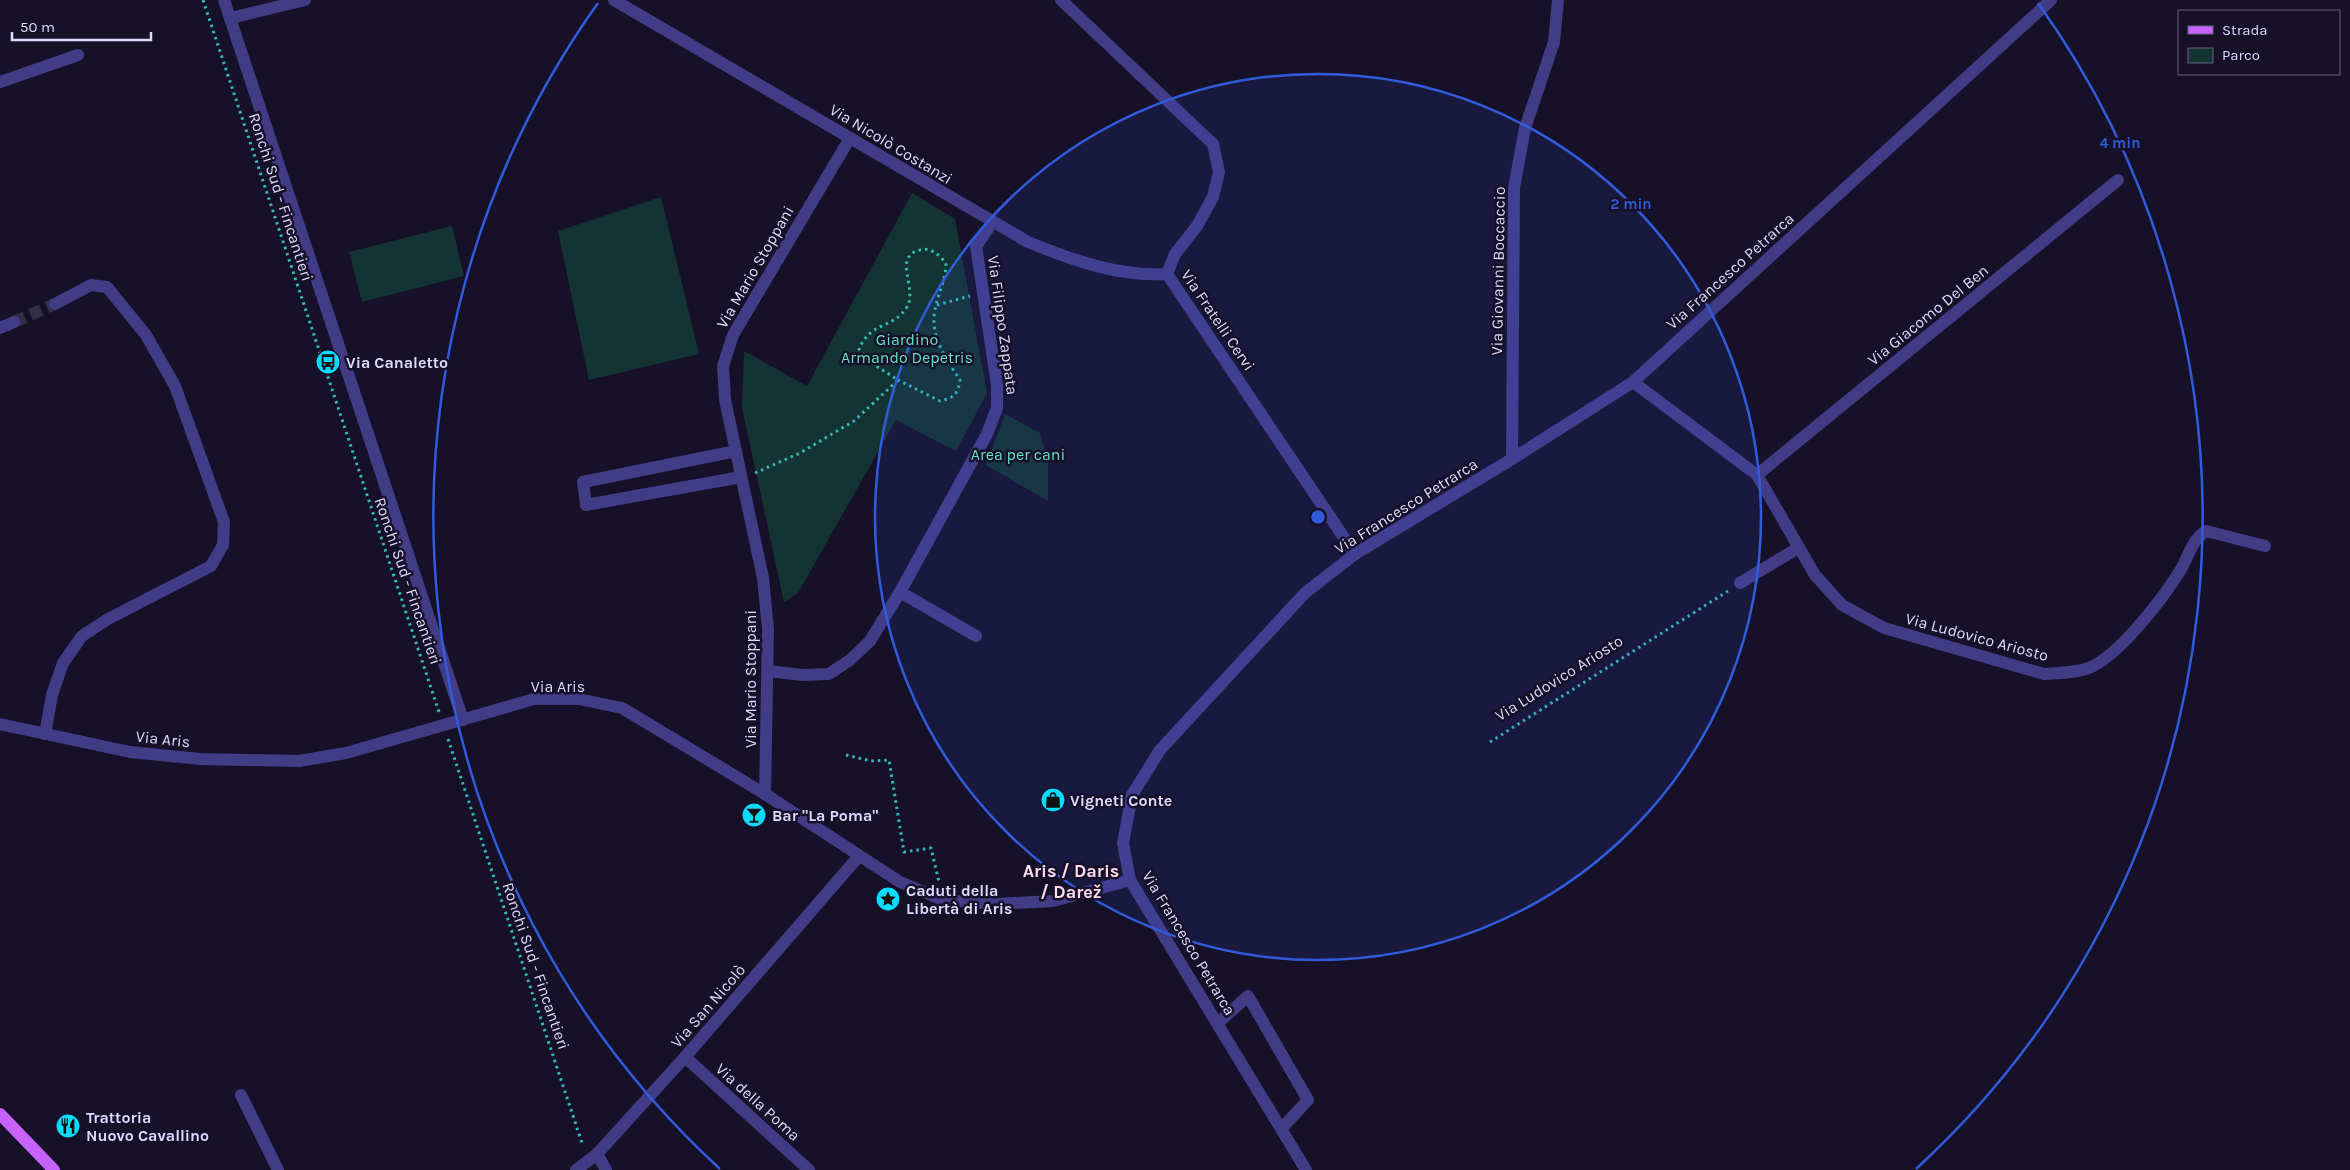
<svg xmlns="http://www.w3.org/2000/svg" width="2350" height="1170" font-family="Karla,sans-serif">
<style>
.green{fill:#143333}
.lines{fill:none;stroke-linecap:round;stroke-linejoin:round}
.minor-tunnel{stroke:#342f49;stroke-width:12;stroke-dasharray:12 6;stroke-linecap:butt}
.path{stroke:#32bab7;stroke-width:3;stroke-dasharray:2.5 4;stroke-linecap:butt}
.minor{stroke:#423c87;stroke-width:12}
.major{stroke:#c862fd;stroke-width:12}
.ring{fill:none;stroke:#305cdc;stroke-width:2.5}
.labels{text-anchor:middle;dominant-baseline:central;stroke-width:5;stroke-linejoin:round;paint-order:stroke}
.street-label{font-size:16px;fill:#dfd9ff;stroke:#161129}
.park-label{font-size:16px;fill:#65dfc5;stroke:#161129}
.poi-label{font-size:16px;font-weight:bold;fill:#dfd9ff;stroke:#161129;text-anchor:start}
.neighbourhood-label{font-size:18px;font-weight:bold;fill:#ffdbf0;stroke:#161129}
.centre{fill:#305cdc;stroke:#161129;stroke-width:2.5}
.ring-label{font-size:15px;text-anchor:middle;font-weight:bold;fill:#305cdc;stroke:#161129;stroke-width:5;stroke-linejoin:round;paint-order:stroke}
</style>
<rect width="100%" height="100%" fill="#161129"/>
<g class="green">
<polygon points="912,193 955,219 987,393 956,451 896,420 798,593 784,602 742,408 744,351 807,386"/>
<polygon points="661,197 699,354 589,380 558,231"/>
<polygon points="452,226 464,276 362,302 349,252"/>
<polygon points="1005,414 1040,433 1048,463 1048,501 986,465"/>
</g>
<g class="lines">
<polyline class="minor-tunnel" points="14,322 55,304"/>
<g class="path">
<polyline points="203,0 439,712"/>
<polyline points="937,305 970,296"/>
<path d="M755,473L800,453L854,421L898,380L870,362L859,349C872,320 892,330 907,307C918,289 892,256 920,250C931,247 939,255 946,263C946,281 936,297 934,316C932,339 948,362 960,380C958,394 954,398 940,401L898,380"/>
<polyline points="448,739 583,1146"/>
<polyline points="1490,742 1728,591"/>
<polyline points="846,755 871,761 889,760 904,852 931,848 939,882"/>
</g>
<g class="minor">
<polyline points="224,0 463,720"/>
<path d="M614,0L1028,242C1072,260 1119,277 1167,274"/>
<polyline points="1061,0 1213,144 1219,172 1213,197 1197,226 1175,254 1167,274 1355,554"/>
<polyline points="231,18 305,0"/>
<polyline points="0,82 78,55"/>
<polyline points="0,328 14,322"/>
<path d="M1633,382L1757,475L1815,575L1842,605L1884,628L2044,674C2058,673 2075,673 2089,668C2119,656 2163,598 2180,571C2189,556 2192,539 2206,531L2265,546"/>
<polyline points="736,451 583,482 586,505 741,477"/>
<polyline points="1512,459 1514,188 1525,128 1554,42 1558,0"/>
<polyline points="1757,475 2118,180"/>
<polyline points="1740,583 1798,548"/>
<polyline points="900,592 976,636"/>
<polyline points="768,671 803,675 829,674 850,660 870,641 900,592 987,434 997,408 997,385 976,246 992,223"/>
<polyline points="0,724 130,752 200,759 299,761 346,753 534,699 579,699 622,708 765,794 900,882 943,900 995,904 1053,901 1130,880"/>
<polyline points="45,734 52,695 63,663 82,636 108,619 211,566 223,545 224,522 175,386 146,335 107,287 91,285 55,304"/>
<polyline points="765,794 768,629 763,578 725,400 723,366 733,335 850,138"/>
<polyline points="1218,1023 1248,996 1308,1100 1282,1128"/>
<polyline points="685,1057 809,1170"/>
<polyline points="241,1095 278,1170"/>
<polyline points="597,1154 606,1170"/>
<polyline points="576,1170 597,1154 685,1057 859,856"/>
<polyline points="1306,1170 1130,880 1123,843 1132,795 1160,750 1305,593 1355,554 1512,459 1633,382 2051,0"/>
</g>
<polyline class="major" points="0,1114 54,1170"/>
</g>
<circle cx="1318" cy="517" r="443" fill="#305cdc" fill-opacity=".12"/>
<g class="ring">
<circle cx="1318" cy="517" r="443"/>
<path d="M720 1169A885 885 0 0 1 598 3M2038 3A885 885 0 0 1 1916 1169"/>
</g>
<defs>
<symbol id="bus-disc" viewBox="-11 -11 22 22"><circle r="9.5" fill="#08dbfc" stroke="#161129"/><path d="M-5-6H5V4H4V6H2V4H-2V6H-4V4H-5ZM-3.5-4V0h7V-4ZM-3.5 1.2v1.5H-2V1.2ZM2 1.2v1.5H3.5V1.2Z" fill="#111"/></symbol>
<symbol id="shop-disc" viewBox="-11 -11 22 22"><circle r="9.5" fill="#08dbfc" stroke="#161129"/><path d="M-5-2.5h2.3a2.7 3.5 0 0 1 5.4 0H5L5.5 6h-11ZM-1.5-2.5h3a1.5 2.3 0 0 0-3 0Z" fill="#111"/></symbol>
<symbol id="bar-disc" viewBox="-11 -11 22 22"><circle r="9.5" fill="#08dbfc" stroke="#161129"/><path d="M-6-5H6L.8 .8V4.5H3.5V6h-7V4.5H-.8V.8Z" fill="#111"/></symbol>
<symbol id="sight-disc" viewBox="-11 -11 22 22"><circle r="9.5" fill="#08dbfc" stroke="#161129"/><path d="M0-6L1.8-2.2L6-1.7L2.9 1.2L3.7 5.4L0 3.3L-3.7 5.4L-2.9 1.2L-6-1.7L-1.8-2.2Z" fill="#111"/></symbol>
<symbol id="restaurant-disc" viewBox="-11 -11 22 22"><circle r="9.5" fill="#08dbfc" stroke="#161129"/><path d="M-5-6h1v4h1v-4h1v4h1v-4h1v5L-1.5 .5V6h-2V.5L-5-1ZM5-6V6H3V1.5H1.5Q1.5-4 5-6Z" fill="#111"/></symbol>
</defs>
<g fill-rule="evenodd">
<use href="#bus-disc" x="314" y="348" width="28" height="28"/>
<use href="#shop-disc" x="1039" y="786" width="28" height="28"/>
<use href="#bar-disc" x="740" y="801" width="28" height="28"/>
<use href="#sight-disc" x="874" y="885" width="28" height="28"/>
<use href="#restaurant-disc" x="54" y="1112" width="28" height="28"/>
</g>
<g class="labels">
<g class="street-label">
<text transform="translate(891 144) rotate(31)">Via Nicolò Costanzi</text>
<text transform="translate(281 197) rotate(72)">Ronchi Sud - Fincantieri</text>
<text transform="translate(755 267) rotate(-60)">Via Mario Stoppani</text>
<text transform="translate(1498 271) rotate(-89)">Via Giovanni Boccaccio</text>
<text transform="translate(1730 271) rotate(-42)">Via Francesco Petrarca</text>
<text transform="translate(1928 315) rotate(-39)">Via Giacomo Del Ben</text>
<text transform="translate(1218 320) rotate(56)">Via Fratelli Cervi</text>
<text transform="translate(1003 325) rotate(82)">Via Filippo Zappata</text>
<text transform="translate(1406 506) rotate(-32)">Via Francesco Petrarca</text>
<text transform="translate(408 581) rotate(71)">Ronchi Sud - Fincantieri</text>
<text transform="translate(1977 637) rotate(15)">Via Ludovico Ariosto</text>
<text transform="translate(1559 678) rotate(-32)">Via Ludovico Ariosto</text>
<text transform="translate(750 679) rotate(-90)">Via Mario Stoppani</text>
<text x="558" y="686">Via Aris</text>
<text transform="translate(163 739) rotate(6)">Via Aris</text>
<text transform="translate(1189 943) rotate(59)">Via Francesco Petrarca</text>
<text transform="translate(536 966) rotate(71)">Ronchi Sud - Fincantieri</text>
<text transform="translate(708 1006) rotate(-49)">Via San Nicolò</text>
<text transform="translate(758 1102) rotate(42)">Via della Poma</text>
</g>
<g class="park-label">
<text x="907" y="339">Giardino<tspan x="907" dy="18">Armando Depetris</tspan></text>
<text x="1018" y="454">Area per cani</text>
</g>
<g class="poi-label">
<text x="346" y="362">Via Canaletto</text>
<text x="1070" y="800">Vigneti Conte</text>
<text x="772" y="815">Bar "La Poma"</text>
<text x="906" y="890">Caduti della<tspan x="906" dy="18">Libertà di Aris</tspan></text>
<text x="86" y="1117">Trattoria<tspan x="86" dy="18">Nuovo Cavallino</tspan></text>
</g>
<g class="neighbourhood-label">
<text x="1071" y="871">Aris / Daris<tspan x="1071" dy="21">/ Darež</tspan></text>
</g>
</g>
<circle cx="1318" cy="517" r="8" class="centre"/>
<g class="ring-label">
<text x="2120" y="148">4 min</text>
<text x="1631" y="209">2 min</text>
</g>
<rect x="2178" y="10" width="162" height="65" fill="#161129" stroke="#66617f"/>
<rect x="2188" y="26" width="25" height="8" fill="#c862fd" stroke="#66617f"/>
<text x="2222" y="35" font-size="15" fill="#dfd9ff">Strada</text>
<rect x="2188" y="48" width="25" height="15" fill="#143333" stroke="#66617f"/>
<text x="2222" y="60" font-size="15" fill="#dfd9ff">Parco</text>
<path d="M12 32v8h139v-8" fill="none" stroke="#dfd9ff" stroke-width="2.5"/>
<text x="20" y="32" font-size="15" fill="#dfd9ff" stroke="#161129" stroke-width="4" paint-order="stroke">50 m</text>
</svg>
